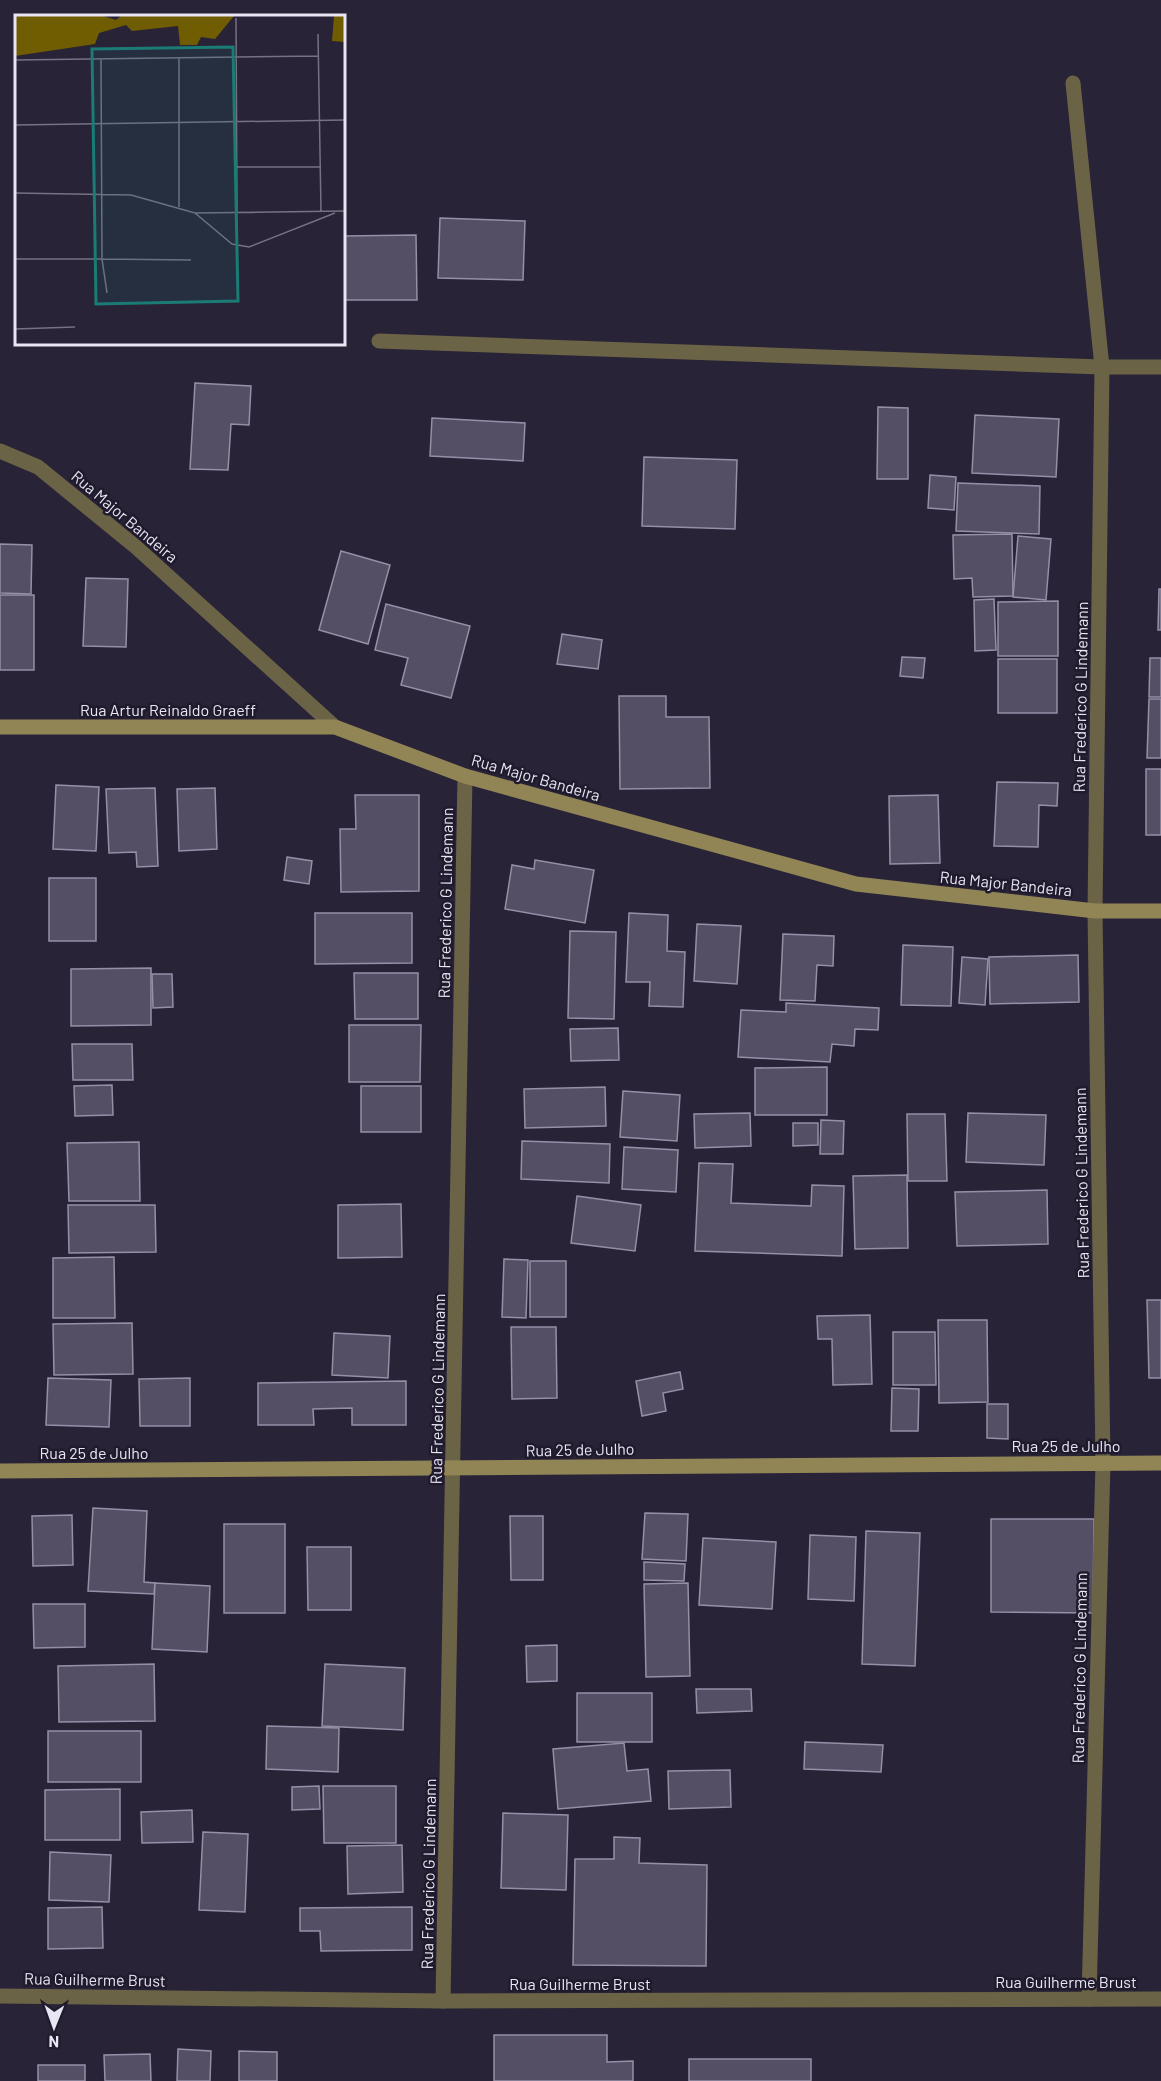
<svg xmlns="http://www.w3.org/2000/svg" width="1161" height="2081" font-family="Barlow,sans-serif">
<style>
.building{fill:#554f66;stroke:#958fa8;stroke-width:1.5}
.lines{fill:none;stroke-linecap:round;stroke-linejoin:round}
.street{stroke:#6b6346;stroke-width:15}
.secondary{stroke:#918556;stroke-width:15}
.labels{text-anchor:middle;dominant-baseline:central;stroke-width:5;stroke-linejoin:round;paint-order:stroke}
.street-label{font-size:16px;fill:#e9e6f4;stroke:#201a2d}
.inset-road{fill:none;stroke:#767183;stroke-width:1.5}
.view{fill:#1a7c75;fill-opacity:0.15;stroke:#1a7c75;stroke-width:3}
.inset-edge{fill:none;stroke:#e9e6f4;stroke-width:3}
</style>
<rect width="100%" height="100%" fill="#292337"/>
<g class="building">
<polygon points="440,218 525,221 523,280 438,278"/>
<polygon points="416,235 417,300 344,300 344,236"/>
<polygon points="195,383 251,386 249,425 231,424 228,470 190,469"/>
<polygon points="878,407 908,408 908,479 877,479"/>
<polygon points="975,415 1059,419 1056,477 972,473"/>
<polygon points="432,418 525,423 523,461 430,456"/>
<polygon points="644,457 737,460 735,529 642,526"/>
<polygon points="930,475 956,477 954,510 928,508"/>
<polygon points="958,483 1040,486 1039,534 956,531"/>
<polygon points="1012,534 1013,596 973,597 972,578 954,579 953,535"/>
<polygon points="1018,536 1051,539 1046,600 1013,597"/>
<polygon points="0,544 32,545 31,594 0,593"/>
<polygon points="341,551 390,565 368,644 319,630"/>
<polygon points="86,578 128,579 126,647 83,646"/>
<polygon points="1159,589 1161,589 1161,630 1158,630"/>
<rect x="0" y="595" width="34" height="75"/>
<polygon points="994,599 996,650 975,651 974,600"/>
<polygon points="1058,601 1058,656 998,656 998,602"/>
<polygon points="386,604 470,626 451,698 401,685 408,658 375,650"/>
<polygon points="562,634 602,640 598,669 557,664"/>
<polygon points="902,657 925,658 923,678 900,676"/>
<polygon points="1150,658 1161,658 1161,697 1149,697"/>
<rect x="998" y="659" width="59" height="54"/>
<polygon points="619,696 666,696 666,717 709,717 710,788 620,789"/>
<polygon points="1149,699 1161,699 1161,758 1147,758"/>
<rect x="1146" y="769" width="15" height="66"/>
<polygon points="997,782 1058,783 1057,806 1039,805 1038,847 994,846"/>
<polygon points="56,785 99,787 96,851 53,849"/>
<polygon points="155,788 158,866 137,867 136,852 109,853 106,789"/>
<polygon points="215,788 217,849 179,851 177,789"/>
<polygon points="355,795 419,795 419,891 341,892 340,829 356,829"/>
<polygon points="938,795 940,863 890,864 889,796"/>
<polygon points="287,857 312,861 309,884 284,880"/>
<polygon points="535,860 594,870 585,923 505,909 512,865 534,869"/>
<rect x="49" y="878" width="47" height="63"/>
<polygon points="315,913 412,913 412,963 315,964"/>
<polygon points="629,913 668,915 667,951 685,952 683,1007 649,1006 650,982 626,982"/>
<polygon points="697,924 741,926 737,984 694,981"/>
<polygon points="570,931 616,932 614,1019 568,1018"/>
<polygon points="783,934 834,936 833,966 817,965 815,1001 780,1000"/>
<polygon points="903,945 953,947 951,1006 901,1005"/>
<polygon points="1078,955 1079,1002 990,1004 989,957"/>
<polygon points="962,957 988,959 985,1005 959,1003"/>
<polygon points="151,968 151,1025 71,1026 71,969"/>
<polygon points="354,973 418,973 418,1019 355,1019"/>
<polygon points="152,974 172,974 173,1007 153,1008"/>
<polygon points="786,1003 879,1008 878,1030 855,1029 854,1046 832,1044 830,1062 738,1057 741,1010 786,1012"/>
<polygon points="349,1025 421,1025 420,1082 349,1082"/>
<polygon points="618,1028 619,1060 571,1061 570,1029"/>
<polygon points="72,1044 132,1044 133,1080 73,1080"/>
<polygon points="827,1067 827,1115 755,1115 755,1068"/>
<polygon points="112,1085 113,1115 75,1116 74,1086"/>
<rect x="361" y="1086" width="60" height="46"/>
<polygon points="605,1087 606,1126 525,1128 524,1089"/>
<polygon points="623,1091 680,1095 677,1141 620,1137"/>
<polygon points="750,1113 751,1146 695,1148 694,1114"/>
<polygon points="968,1113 1046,1115 1044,1165 966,1162"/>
<polygon points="907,1114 945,1114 947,1181 908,1181"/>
<polygon points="821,1120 844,1121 843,1154 820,1154"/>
<polygon points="793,1123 818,1123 818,1145 793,1146"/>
<polygon points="522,1141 610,1144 609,1183 521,1179"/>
<polygon points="139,1142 140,1201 69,1201 67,1143"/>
<polygon points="624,1147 678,1150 676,1192 622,1189"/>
<polygon points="699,1163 733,1164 731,1203 811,1206 812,1185 844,1186 842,1256 695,1251"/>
<polygon points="907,1175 908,1248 855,1249 853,1176"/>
<polygon points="1047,1190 1048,1244 957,1246 955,1192"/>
<polygon points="577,1196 641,1205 635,1251 571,1243"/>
<polygon points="401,1204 402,1257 338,1258 338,1205"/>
<polygon points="68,1205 155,1205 156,1252 69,1253"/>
<polygon points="114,1257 115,1318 53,1318 53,1258"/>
<polygon points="504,1259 528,1260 526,1318 502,1317"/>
<rect x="530" y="1261" width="36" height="56"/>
<polygon points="1147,1300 1161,1300 1161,1378 1149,1378"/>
<polygon points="870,1315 872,1384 833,1385 832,1339 818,1339 817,1316"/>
<polygon points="938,1320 987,1320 988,1402 939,1403"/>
<polygon points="132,1323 133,1374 54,1375 53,1324"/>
<polygon points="511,1327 556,1327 557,1398 512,1399"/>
<polygon points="893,1332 935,1332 936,1385 893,1385"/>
<polygon points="334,1333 390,1336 388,1378 332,1375"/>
<polygon points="680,1372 683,1389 663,1393 666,1411 642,1416 636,1381"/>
<polygon points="48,1378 111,1380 109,1427 46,1425"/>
<polygon points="190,1378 190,1426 140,1426 139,1379"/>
<polygon points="406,1381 406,1425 352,1425 352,1408 313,1409 314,1425 258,1425 258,1383"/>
<polygon points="892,1388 919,1389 918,1431 891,1431"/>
<polygon points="987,1404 1008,1404 1008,1439 987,1438"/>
<polygon points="93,1508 147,1511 144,1582 155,1583 154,1594 88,1591"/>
<polygon points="645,1513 688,1514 686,1561 642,1559"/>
<polygon points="72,1515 73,1565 33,1566 32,1516"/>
<polygon points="510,1516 543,1516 543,1580 511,1580"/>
<polygon points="991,1519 1094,1519 1093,1613 991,1612"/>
<rect x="224" y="1524" width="61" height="89"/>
<polygon points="866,1531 920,1533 915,1666 862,1664"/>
<polygon points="810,1535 856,1537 854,1601 808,1599"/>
<polygon points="703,1538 776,1542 772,1609 699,1605"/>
<polygon points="307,1547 351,1547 351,1610 308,1610"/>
<polygon points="644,1562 685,1564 684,1581 644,1580"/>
<polygon points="155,1583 210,1586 207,1652 152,1649"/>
<polygon points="688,1583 690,1676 646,1677 644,1584"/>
<polygon points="33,1604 85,1604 85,1647 34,1648"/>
<polygon points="557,1645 557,1681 527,1682 526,1646"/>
<polygon points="154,1664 155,1721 59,1722 58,1666"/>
<polygon points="325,1664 405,1668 403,1730 322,1726"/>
<polygon points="696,1689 751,1689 752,1711 697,1713"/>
<rect x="577" y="1693" width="75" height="49"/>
<polygon points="267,1726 339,1728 338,1772 266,1769"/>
<rect x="48" y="1731" width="93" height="51"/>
<polygon points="805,1742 883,1745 881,1772 804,1769"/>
<polygon points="624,1743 627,1771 648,1769 651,1801 558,1809 553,1749"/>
<polygon points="730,1770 731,1807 669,1809 668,1771"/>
<polygon points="319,1786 320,1809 292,1810 292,1787"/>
<polygon points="323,1786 396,1786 396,1843 324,1843"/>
<polygon points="120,1789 120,1840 45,1840 45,1790"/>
<polygon points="192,1810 193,1842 142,1843 141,1812"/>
<polygon points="503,1813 568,1815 566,1890 501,1888"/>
<polygon points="203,1832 248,1834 245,1912 199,1910"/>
<polygon points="614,1837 640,1838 639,1863 707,1865 706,1966 573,1965 575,1859 614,1859"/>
<polygon points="402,1845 403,1892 348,1894 347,1846"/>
<polygon points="50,1852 111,1855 109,1902 49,1900"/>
<polygon points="102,1907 103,1948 48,1949 48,1908"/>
<polygon points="412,1907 412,1950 321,1951 320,1931 300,1931 300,1908"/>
<polygon points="494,2035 607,2035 607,2062 633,2061 633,2081 494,2081"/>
<polygon points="178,2049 211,2051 210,2081 177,2081"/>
<polygon points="239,2051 277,2052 277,2081 239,2081"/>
<polygon points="150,2054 151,2081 105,2081 104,2055"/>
<rect x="689" y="2059" width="122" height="22"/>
<rect x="38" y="2065" width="47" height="16"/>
</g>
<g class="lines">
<g class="street">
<polyline points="379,341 1102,367 1073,83"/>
<polyline points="0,451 38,467 136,547 335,727"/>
<polyline points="0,1996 443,2001 1161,1999"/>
<polyline points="1089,1999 1103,1462 1095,911 1102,367 1161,367"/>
<polyline points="443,2001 465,776"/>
</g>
<g class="secondary">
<polyline points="0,727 335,727 465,776 856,884 1095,911 1161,911"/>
<polyline points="0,1471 1161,1463"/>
</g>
</g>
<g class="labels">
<g class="street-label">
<text transform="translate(125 516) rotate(40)">Rua Major Bandeira</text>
<text transform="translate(1080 697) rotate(-89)">Rua Frederico G Lindemann</text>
<text x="168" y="709">Rua Artur Reinaldo Graeff</text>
<text transform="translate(536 777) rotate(16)">Rua Major Bandeira</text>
<text transform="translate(1006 883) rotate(6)">Rua Major Bandeira</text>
<text transform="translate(445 903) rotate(-89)">Rua Frederico G Lindemann</text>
<text transform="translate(1081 1183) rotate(-91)">Rua Frederico G Lindemann</text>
<text transform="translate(437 1389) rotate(-89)">Rua Frederico G Lindemann</text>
<text x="1066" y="1445">Rua 25 de Julho</text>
<text transform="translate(580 1449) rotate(-1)">Rua 25 de Julho</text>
<text x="94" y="1452">Rua 25 de Julho</text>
<text transform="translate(1079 1668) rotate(-89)">Rua Frederico G Lindemann</text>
<text transform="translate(428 1874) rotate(-89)">Rua Frederico G Lindemann</text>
<text transform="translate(95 1979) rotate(1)">Rua Guilherme Brust</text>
<text x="1066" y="1981">Rua Guilherme Brust</text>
<text x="580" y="1983">Rua Guilherme Brust</text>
</g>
</g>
<g transform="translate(15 15)">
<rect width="330" height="330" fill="#292337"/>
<path d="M0,1H88L101,5L106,1H219L200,24L186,22L182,30H165L163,11L117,16L111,10L84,18L80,29L0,41ZM319,1H330V27L317,26Z" fill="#705d02"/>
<path class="inset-road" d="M221,3L222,197M303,19L306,197M0,45L304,41M0,110L330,105M222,152H305M0,178L116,180L180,198L330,196M164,192V43M180,198L217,229L234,232L320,198M0,244H87L86,44M92,278L87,244L176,245M0,314L60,312"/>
<path class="view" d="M218,32L223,286L81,289L77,34Z"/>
<rect width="330" height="330" class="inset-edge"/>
</g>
<g transform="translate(54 2027) rotate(181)" stroke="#201a2d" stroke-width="4.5" paint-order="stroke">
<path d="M0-4.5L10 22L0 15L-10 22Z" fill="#e9e6f4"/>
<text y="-9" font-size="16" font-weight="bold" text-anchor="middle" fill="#e9e6f4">N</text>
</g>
</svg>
